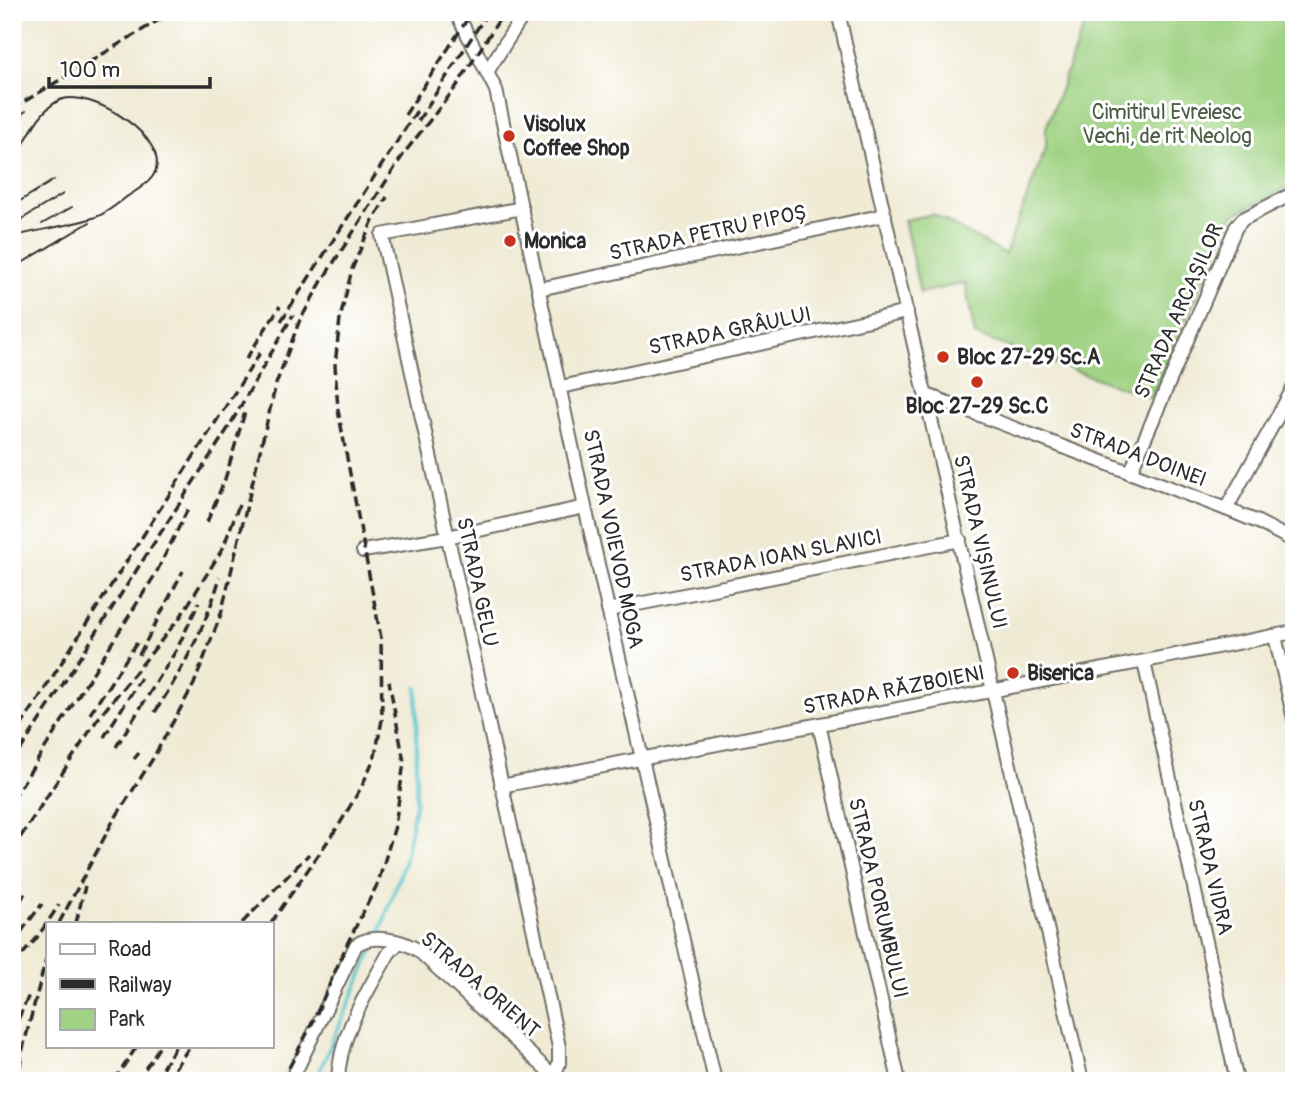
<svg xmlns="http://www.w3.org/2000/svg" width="1306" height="1093" font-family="Pangolin,sans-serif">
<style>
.green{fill:#9fd282;stroke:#657e56;stroke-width:2}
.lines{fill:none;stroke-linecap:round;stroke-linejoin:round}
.stream{stroke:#5ac7d0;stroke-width:3.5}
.minor-casing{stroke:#706e66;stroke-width:16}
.minor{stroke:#fff;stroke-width:12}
.tram{stroke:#2b2b2b;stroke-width:2}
.rail{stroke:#2b2b2b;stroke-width:3.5;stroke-dasharray:10 5;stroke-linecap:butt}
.poi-dot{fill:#c8321e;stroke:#fff;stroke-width:2.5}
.labels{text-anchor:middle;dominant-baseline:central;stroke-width:6;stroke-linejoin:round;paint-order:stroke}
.park-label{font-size:21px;fill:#4e5d45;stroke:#fff}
.poi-label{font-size:21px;font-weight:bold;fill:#2b2b2b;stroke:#fff;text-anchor:start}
.street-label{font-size:21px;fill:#2b2b2b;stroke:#fff}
</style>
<rect width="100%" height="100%" fill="#fff"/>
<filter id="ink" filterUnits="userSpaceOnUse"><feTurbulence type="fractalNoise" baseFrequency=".0143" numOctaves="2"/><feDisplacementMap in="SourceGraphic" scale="14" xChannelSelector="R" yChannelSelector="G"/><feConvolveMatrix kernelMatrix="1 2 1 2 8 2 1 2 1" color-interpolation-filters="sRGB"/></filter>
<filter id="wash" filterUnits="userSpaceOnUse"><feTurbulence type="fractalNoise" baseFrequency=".00686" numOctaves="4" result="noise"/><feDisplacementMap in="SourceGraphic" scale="28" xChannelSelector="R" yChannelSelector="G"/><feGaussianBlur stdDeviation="1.57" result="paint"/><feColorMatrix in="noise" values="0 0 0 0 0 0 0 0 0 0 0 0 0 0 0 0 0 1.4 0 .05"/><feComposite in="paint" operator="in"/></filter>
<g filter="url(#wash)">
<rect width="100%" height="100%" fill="#f0ebd5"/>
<polygon class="green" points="1089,12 1294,12 1294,184 1233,215 1151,398 975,335 965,283 920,293 904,220 933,214 1005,254 1046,147 1046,128"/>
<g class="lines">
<g class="stream">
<polyline points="379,935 405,860 416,800 417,687"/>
<polyline points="315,1081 376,942"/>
</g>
</g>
</g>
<g filter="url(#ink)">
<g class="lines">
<defs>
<g id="minor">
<polyline points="456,12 496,90 585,507 715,1081"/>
<polyline points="838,12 1082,1081"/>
<polyline points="487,72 525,12"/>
<polyline points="522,208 382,235 559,1047 559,1063 554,1077"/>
<polyline points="539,289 885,215"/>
<polyline points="561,387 907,312"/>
<polyline points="927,395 1226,509 1258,522 1294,541"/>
<polyline points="1130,473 1236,227 1243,219 1294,193"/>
<polyline points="1226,509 1294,387"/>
<polyline points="363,551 447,537 585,507"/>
<polyline points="608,610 960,540"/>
<polyline points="1275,636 1294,719"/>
<polyline points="1144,662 1237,1081"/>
<polyline points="819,724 899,1081"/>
<polyline points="501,786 1294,632"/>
<path d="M291,1081L356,945C372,933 403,940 419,951L559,1081"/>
<path d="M338,1081C339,1034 367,993 389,953L399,942"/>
</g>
</defs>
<use href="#minor" class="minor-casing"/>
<use href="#minor" class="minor"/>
<g class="tram">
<polyline points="12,120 26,111"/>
<path d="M12,164C26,144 36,111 60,100C89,87 176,140 153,176C147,185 137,190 128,196C118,203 107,213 96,217C70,226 40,229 12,237"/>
<polyline points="12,206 54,180"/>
<polyline points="42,224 72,207"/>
<polyline points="12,225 63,194"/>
<polyline points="12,269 90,222"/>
</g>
<g class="rail">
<polyline points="12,109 172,12"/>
<polyline points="405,115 472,12"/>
<polyline points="418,121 488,12"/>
<polyline points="281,321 418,109"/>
<polyline points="246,359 280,306"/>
<polyline points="207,522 225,479 245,412"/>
<polyline points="139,655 183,571"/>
<path d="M155,712C183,669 206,626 220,577"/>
<polyline points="90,714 138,641"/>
<polyline points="104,737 141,678"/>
<polyline points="12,740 260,353"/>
<polyline points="116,747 177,649 199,602"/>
<polyline points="134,759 139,753"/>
<polyline points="12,763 227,430 293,315"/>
<polyline points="12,800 155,575 190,505"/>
<polyline points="12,850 97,720 181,616 223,548 239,505"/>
<polyline points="12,915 25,893"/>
<polyline points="59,923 112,823 152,760 194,684 221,614 276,384 299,322 323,279 405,152 456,87 504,12"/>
<polyline points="76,923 85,886"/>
<polyline points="242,923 309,854"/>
<polyline points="271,923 339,825 362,786 375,756 382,720 381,638 338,410 335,365 340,319 352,269 372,222 387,197"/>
<polyline points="12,944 42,904"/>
<polyline points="12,966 36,939 59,905"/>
<polyline points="12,1033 29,995"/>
<polyline points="18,1081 22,1052 47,955"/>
<polyline points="114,1081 137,1046"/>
<polyline points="137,1081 160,1046"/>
<polyline points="154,1081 176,1046"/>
<polyline points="166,1081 190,1046"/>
<polyline points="282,1081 313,1022 348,942 378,883 395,826 404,762 389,681"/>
</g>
</g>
</g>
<g class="poi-dot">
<circle cx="509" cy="136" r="7"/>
<circle cx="510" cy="241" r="7"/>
<circle cx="943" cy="357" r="7"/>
<circle cx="977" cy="382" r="7"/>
<circle cx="1013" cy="673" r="7"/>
</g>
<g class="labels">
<g class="park-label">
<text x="1167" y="112">Cimitirul Evreiesc<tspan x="1167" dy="24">Vechi, de rit Neolog</tspan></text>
</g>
<g class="poi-label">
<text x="523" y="124">Visolux<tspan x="523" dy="24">Coffee Shop</tspan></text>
<text x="524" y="241">Monica</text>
<text x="957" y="357">Bloc 27-29 Sc.A</text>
<text x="977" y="406" text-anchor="middle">Bloc 27-29 Sc.C</text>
<text x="1027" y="673">Biserica</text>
</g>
<g class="street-label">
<text transform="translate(708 233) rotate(-12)">STRADA PETRU PIPOȘ</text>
<text transform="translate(1179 311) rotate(-66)">STRADA ARCAȘILOR</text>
<text transform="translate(730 331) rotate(-12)">STRADA GRÂULUI</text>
<text transform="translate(1138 455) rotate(21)">STRADA DOINEI</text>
<text transform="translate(613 539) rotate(78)">STRADA VOIEVOD MOGA</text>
<text transform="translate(980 542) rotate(77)">STRADA VIȘINULUI</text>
<text transform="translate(781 556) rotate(-11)">STRADA IOAN SLAVICI</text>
<text transform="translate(477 582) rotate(78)">STRADA GELU</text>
<text transform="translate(894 690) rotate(-11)">STRADA RĂZBOIENI</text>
<text transform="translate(1210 867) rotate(77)">STRADA VIDRA</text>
<text transform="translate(878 898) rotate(77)">STRADA PORUMBULUI</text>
<text transform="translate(480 985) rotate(41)">STRADA ORIENT</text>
</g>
</g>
<rect width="1306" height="1093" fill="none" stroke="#fff" stroke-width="42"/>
<rect x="46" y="922" width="228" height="126" fill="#ffffff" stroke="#aaaaaa" stroke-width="2"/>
<rect x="60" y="944" width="35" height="10" fill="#ffffff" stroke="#aaaaaa" stroke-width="2"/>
<text x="108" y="956" font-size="21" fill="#2b2b2b">Road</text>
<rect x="60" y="979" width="35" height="10" fill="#2b2b2b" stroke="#aaaaaa" stroke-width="2"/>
<text x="108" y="992" font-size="21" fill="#2b2b2b">Railway</text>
<rect x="60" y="1009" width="35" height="21" fill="#9fd282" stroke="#aaaaaa" stroke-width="2"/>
<text x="108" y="1026" font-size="21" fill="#2b2b2b">Park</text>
<path d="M49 77v10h161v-10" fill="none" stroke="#2b2b2b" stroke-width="3.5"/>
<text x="60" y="77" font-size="21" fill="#2b2b2b" stroke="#ffffff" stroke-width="5" paint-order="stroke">100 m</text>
</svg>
